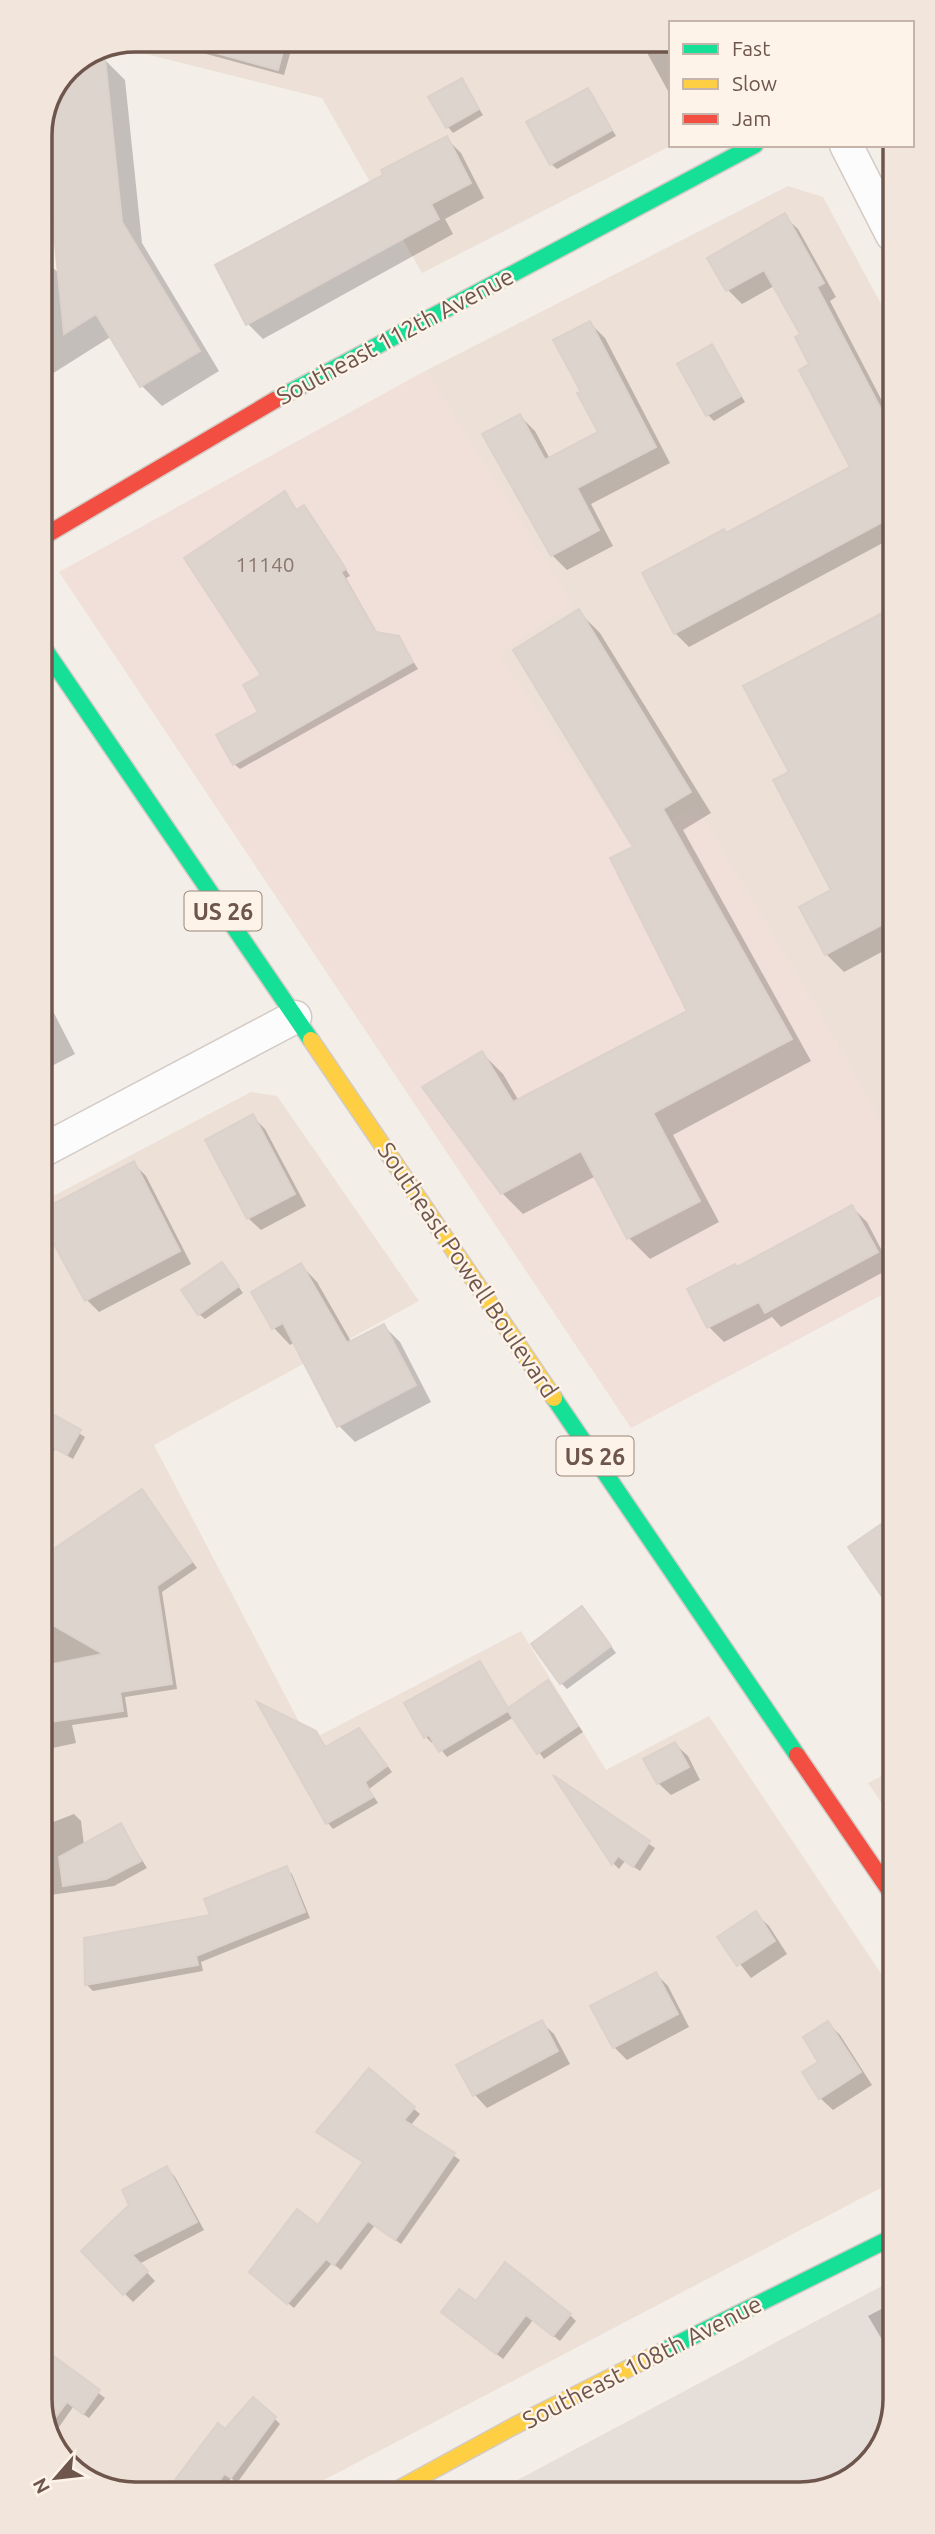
<svg xmlns="http://www.w3.org/2000/svg" width="935" height="2534" font-family="Ubuntu,sans-serif">
<style>
.residential{fill:#ede0d6}
.commercial{fill:#f1e0d9}
.industrial{fill:#e6ded9}
.shadow{fill:#0003}
.building{fill:#ddd4ce;stroke:#dcd1cb;stroke-width:2}
.lines{fill:none;stroke-linecap:round;stroke-linejoin:round}
.street-casing{stroke:#d3cbc6;stroke-width:35}
.fast-casing{stroke:#d2cbc5;stroke-width:19}
.slow-casing{stroke:#d2cbc5;stroke-width:19}
.jam-casing{stroke:#d2cbc5;stroke-width:19}
.street{stroke:#fdfcfc;stroke-width:32}
.fast{stroke:#16e098;stroke-width:16}
.slow{stroke:#ffcf43;stroke-width:16}
.jam{stroke:#f24e42;stroke-width:16}
.labels{text-anchor:middle;dominant-baseline:central;stroke-width:5;stroke-linejoin:round;paint-order:stroke}
.number-label{font-size:21px;fill:#8c786f}
.shield{fill:#fdf3e9;stroke:#99857b;stroke-width:2}
.shield-label{font-size:23px;font-weight:bold;fill:#6e564c}
.street-label{font-size:24px;fill:#6e564c;stroke:#fdf3e9}
.rim{fill:none;stroke:#6e564c;stroke-width:3.5}
</style>
<rect width="100%" height="100%" fill="#f4eee8"/>
<g class="residential">
<polygon points="136,40 671,40 672,145 422,273 322,98 118,47"/>
<polygon points="788,186 823,197 892,324 893,1146 825,1023 695,807 629,841 497,654 571,603 425,371"/>
<polygon points="251,1092 277,1096 419,1301 154,1445 309,1741 521,1631 606,1770 709,1716 894,1993 894,2181 299,2493 129,2494 77,2474 44,2424 42,1202"/>
<polygon points="894,1770 894,1821 868,1783"/>
</g>
<polygon class="commercial" points="425,371 572,603 498,654 629,840 695,807 825,1023 893,1146 893,1289 631,1428 59,572"/>
<polygon class="industrial" points="895,2279 895,2399 875,2456 825,2490 495,2492"/>
<g class="shadow">
<polygon points="183,40 294,40 284,75 188,49"/>
<polygon points="640,40 671,40 671,93 668,91"/>
<polygon points="105,60 125,80 142,243 219,371 162,406 142,386 112,336 44,379 47,383 41,387 41,274 52,267 60,274 68,68 83,62"/>
<polygon points="461,80 483,115 453,133 448,127"/>
<polygon points="588,90 616,136 557,169 551,164"/>
<polygon points="446,138 461,153 484,198 445,219 453,234 263,339 248,324 386,176"/>
<polygon points="784,216 798,229 836,297 830,301 892,420 892,538 689,647 675,633 727,535 853,468 803,335 774,286 742,304 728,290 709,258"/>
<polygon points="590,323 605,338 670,463 591,504 613,546 567,570 552,555 520,416 535,431 550,459 600,433 583,392"/>
<polygon points="712,347 745,402 714,421 708,415"/>
<polygon points="285,494 298,511 304,507 310,513 350,576 346,578 378,634 398,638 418,669 240,769 234,764 260,712"/>
<polygon points="892,610 893,946 844,972 826,954 834,890 791,772 745,687"/>
<polygon points="579,612 600,633 711,813 683,830 811,1061 673,1135 719,1222 650,1259 629,1238 596,1176 523,1214 502,1193 482,1053 503,1074 519,1101 690,1012 636,848"/>
<polygon points="42,990 75,1054 42,1071"/>
<polygon points="893,1066 893,1079 887,1069"/>
<polygon points="252,1116 265,1129 306,1206 261,1230 248,1218"/>
<polygon points="133,1163 146,1176 191,1264 99,1312 87,1300 42,1218 42,1212"/>
<polygon points="852,1207 867,1222 891,1268 781,1327 772,1317 724,1342 709,1327 689,1290 737,1268"/>
<polygon points="301,1265 317,1282 352,1343 384,1326 400,1342 431,1402 355,1442 338,1425 295,1342 290,1345 274,1328"/>
<polygon points="227,1270 243,1293 205,1319 199,1314"/>
<polygon points="42,1410 85,1437 73,1459 55,1449 42,1470"/>
<polygon points="142,1491 197,1568 162,1592 177,1689 125,1697 128,1717 72,1725 76,1743 43,1750 42,1547 45,1544 54,1550"/>
<polygon points="588,1614 616,1653 567,1689 561,1683"/>
<polygon points="480,1663 509,1709 553,1688 583,1732 544,1759 514,1717 447,1757 434,1741 432,1743 426,1737"/>
<polygon points="315,1733 327,1748 365,1736 392,1772 369,1789 378,1803 333,1829 328,1823"/>
<polygon points="675,1744 688,1756 700,1780 671,1795 658,1783"/>
<polygon points="559,1782 655,1848 640,1871 625,1861 619,1869 614,1864"/>
<polygon points="74,1814 81,1821 84,1845 121,1826 147,1868 114,1886 43,1896 43,1826"/>
<polygon points="286,1868 292,1874 310,1918 201,1962 203,1971 93,1991 87,1985 86,1940 212,1916"/>
<polygon points="756,1914 769,1926 787,1954 751,1978 720,1938"/>
<polygon points="656,1974 668,1986 689,2027 627,2060 614,2047 593,2007"/>
<polygon points="541,2022 554,2034 570,2064 487,2108 475,2095 459,2066"/>
<polygon points="828,2023 840,2035 872,2085 833,2110 820,2098 821,2062"/>
<polygon points="369,2071 420,2114 410,2126 460,2160 401,2244 375,2225 341,2270 332,2263 294,2308 257,2278 318,2227 364,2163 324,2137"/>
<polygon points="167,2168 175,2177 204,2230 139,2264 155,2281 133,2302 83,2251"/>
<polygon points="895,2302 895,2357 893,2358 868,2316"/>
<polygon points="476,2304 570,2315 576,2321 560,2341 533,2320 503,2359 450,2318"/>
<polygon points="44,2351 105,2398 89,2418 73,2407 59,2427 44,2415"/>
<polygon points="275,2419 280,2424 237,2483 231,2478 221,2493 169,2491 225,2431"/>
</g>
<g class="building">
<polygon points="203,40 286,40 278,70 202,49"/>
<polygon points="105,58 122,222 200,351 140,387 96,314 64,334 43,124 68,68 89,60"/>
<polygon points="462,78 479,109 446,128 428,97"/>
<polygon points="588,88 612,130 550,165 526,122"/>
<polygon points="447,136 471,183 431,204 439,219 246,325 215,265 383,175 381,170"/>
<polygon points="785,213 824,283 817,287 892,430 892,517 674,634 642,573 724,529 726,533 850,467 799,370 809,364 795,337 800,334 764,270 726,291 707,258"/>
<polygon points="590,321 656,447 577,488 599,530 551,556 482,434 520,414 545,460 598,432 577,393 581,392 553,340"/>
<polygon points="712,344 741,396 706,416 677,364"/>
<polygon points="285,491 296,510 304,505 346,569 341,572 376,632 399,636 413,662 233,765 216,735 258,712 243,685 261,675 184,558"/>
<polygon points="892,608 893,919 825,955 799,907 831,890 773,780 789,772 743,686"/>
<polygon points="579,609 691,792 663,809 792,1039 653,1113 700,1201 627,1239 581,1151 501,1194 422,1087 482,1051 513,1102 687,1011 610,858 633,847 513,650"/>
<polygon points="253,1114 295,1194 247,1219 205,1140"/>
<polygon points="134,1161 180,1251 85,1301 42,1222 42,1210"/>
<polygon points="852,1205 878,1252 765,1313 759,1302 707,1328 687,1289 735,1264 737,1267"/>
<polygon points="222,1262 239,1286 198,1315 181,1290"/>
<polygon points="301,1263 347,1343 384,1324 416,1385 337,1427 283,1323 272,1329 251,1292"/>
<polygon points="42,1408 81,1430 67,1455 42,1441"/>
<polygon points="142,1489 192,1562 157,1586 172,1684 120,1692 123,1711 43,1723 43,1666 103,1654 42,1619 42,1557"/>
<polygon points="893,1516 894,1560 894,1614 848,1547"/>
<polygon points="582,1606 611,1646 560,1684 531,1644"/>
<polygon points="480,1661 508,1708 548,1680 578,1726 537,1754 508,1711 439,1752 429,1735 424,1738 404,1703"/>
<polygon points="257,1702 316,1731 325,1747 359,1728 387,1766 365,1782 373,1797 326,1824"/>
<polygon points="675,1742 689,1767 657,1784 643,1759"/>
<polygon points="553,1775 650,1841 633,1867 618,1856 612,1865"/>
<polygon points="121,1823 141,1861 106,1879 63,1886 59,1857"/>
<polygon points="287,1866 305,1912 196,1956 198,1965 85,1985 84,1938 210,1915 204,1899"/>
<polygon points="756,1911 775,1941 737,1966 717,1937"/>
<polygon points="656,1972 678,2014 613,2048 590,2006"/>
<polygon points="542,2020 558,2051 473,2096 456,2065"/>
<polygon points="828,2021 861,2072 819,2099 802,2072 818,2062 803,2037"/>
<polygon points="369,2068 415,2107 404,2120 455,2153 395,2240 368,2221 334,2265 326,2259 287,2304 249,2272 297,2209 318,2225 363,2162 316,2132"/>
<polygon points="167,2166 197,2222 132,2255 148,2271 123,2295 81,2251 129,2205 122,2190"/>
<polygon points="505,2262 571,2314 553,2336 526,2315 496,2354 441,2312 459,2289 476,2301"/>
<polygon points="44,2349 100,2390 83,2414 67,2402 47,2429 44,2424"/>
<polygon points="253,2397 276,2417 231,2478 224,2474 212,2493 165,2493 218,2423 225,2429"/>
</g>
<g class="lines">
<defs>
<g id="street">
<polyline points="846,145 892,235"/>
<polyline points="42,1151 295,1017"/>
</g>
<g id="fast">
<polyline points="275,400 755,145"/>
<polyline points="41,644 311,1040"/>
<polyline points="554,1398 797,1755"/>
<polyline points="661,2352 895,2236"/>
</g>
<g id="slow">
<polyline points="311,1040 554,1398"/>
<polyline points="393,2492 514,2426 661,2352"/>
</g>
<g id="jam">
<polyline points="41,538 275,400"/>
<polyline points="797,1755 894,1897"/>
</g>
</defs>
<use href="#street" class="street-casing"/>
<use href="#fast" class="fast-casing"/>
<use href="#slow" class="slow-casing"/>
<use href="#jam" class="jam-casing"/>
<use href="#street" class="street"/>
<use href="#fast" class="fast"/>
<use href="#slow" class="slow"/>
<use href="#jam" class="jam"/>
</g>
<g class="labels">
<g class="number-label">
<text x="265" y="564">11140</text>
</g>
<g class="shield">
<rect x="184.5" y="891.5" width="77" height="39" rx="5"/>
<rect x="556.5" y="1436.5" width="77" height="39" rx="5"/>
</g>
<g class="shield-label">
<text x="223" y="911">US 26</text>
<text x="595" y="1456">US 26</text>
</g>
<g class="street-label">
<text transform="translate(395 336) rotate(-28)">Southeast 112th Avenue</text>
<text transform="translate(468 1270) rotate(56)">Southeast Powell Boulevard</text>
<text transform="translate(642 2362) rotate(-27)">Southeast 108th Avenue</text>
</g>
</g>
<path d="M0 0H935V2534H0ZM135 52H800A83 83 0 0 1 883 135V2399A83 83 0 0 1 800 2482H135A83 83 0 0 1 52 2399V135A83 83 0 0 1 135 52Z" fill="#f2e6dc" fill-rule="evenodd"/>
<path class="rim" d="M135 52H800A83 83 0 0 1 883 135V2399A83 83 0 0 1 800 2482H135A83 83 0 0 1 52 2399V135A83 83 0 0 1 135 52Z"/>
<rect x="669" y="21" width="245" height="126" fill="#fdf3e9" stroke="#c4b4aa" stroke-width="2"/>
<rect x="683" y="44" width="35" height="10" fill="#16e098" stroke="#c4b4aa" stroke-width="2"/>
<text x="732" y="56" font-size="21" fill="#6e564c">Fast</text>
<rect x="683" y="79" width="35" height="10" fill="#ffcf43" stroke="#c4b4aa" stroke-width="2"/>
<text x="732" y="91" font-size="21" fill="#6e564c">Slow</text>
<rect x="683" y="114" width="35" height="10" fill="#f24e42" stroke="#c4b4aa" stroke-width="2"/>
<text x="732" y="126" font-size="21" fill="#6e564c">Jam</text>
<g transform="translate(56 2478) rotate(242)" stroke="#fdf3e9" stroke-width="5" paint-order="stroke">
<path d="M0-5L12 26L0 18L-12 26Z" fill="#6e564c"/>
<text y="-10" font-size="19" font-weight="bold" text-anchor="middle" fill="#6e564c">N</text>
</g>
</svg>
